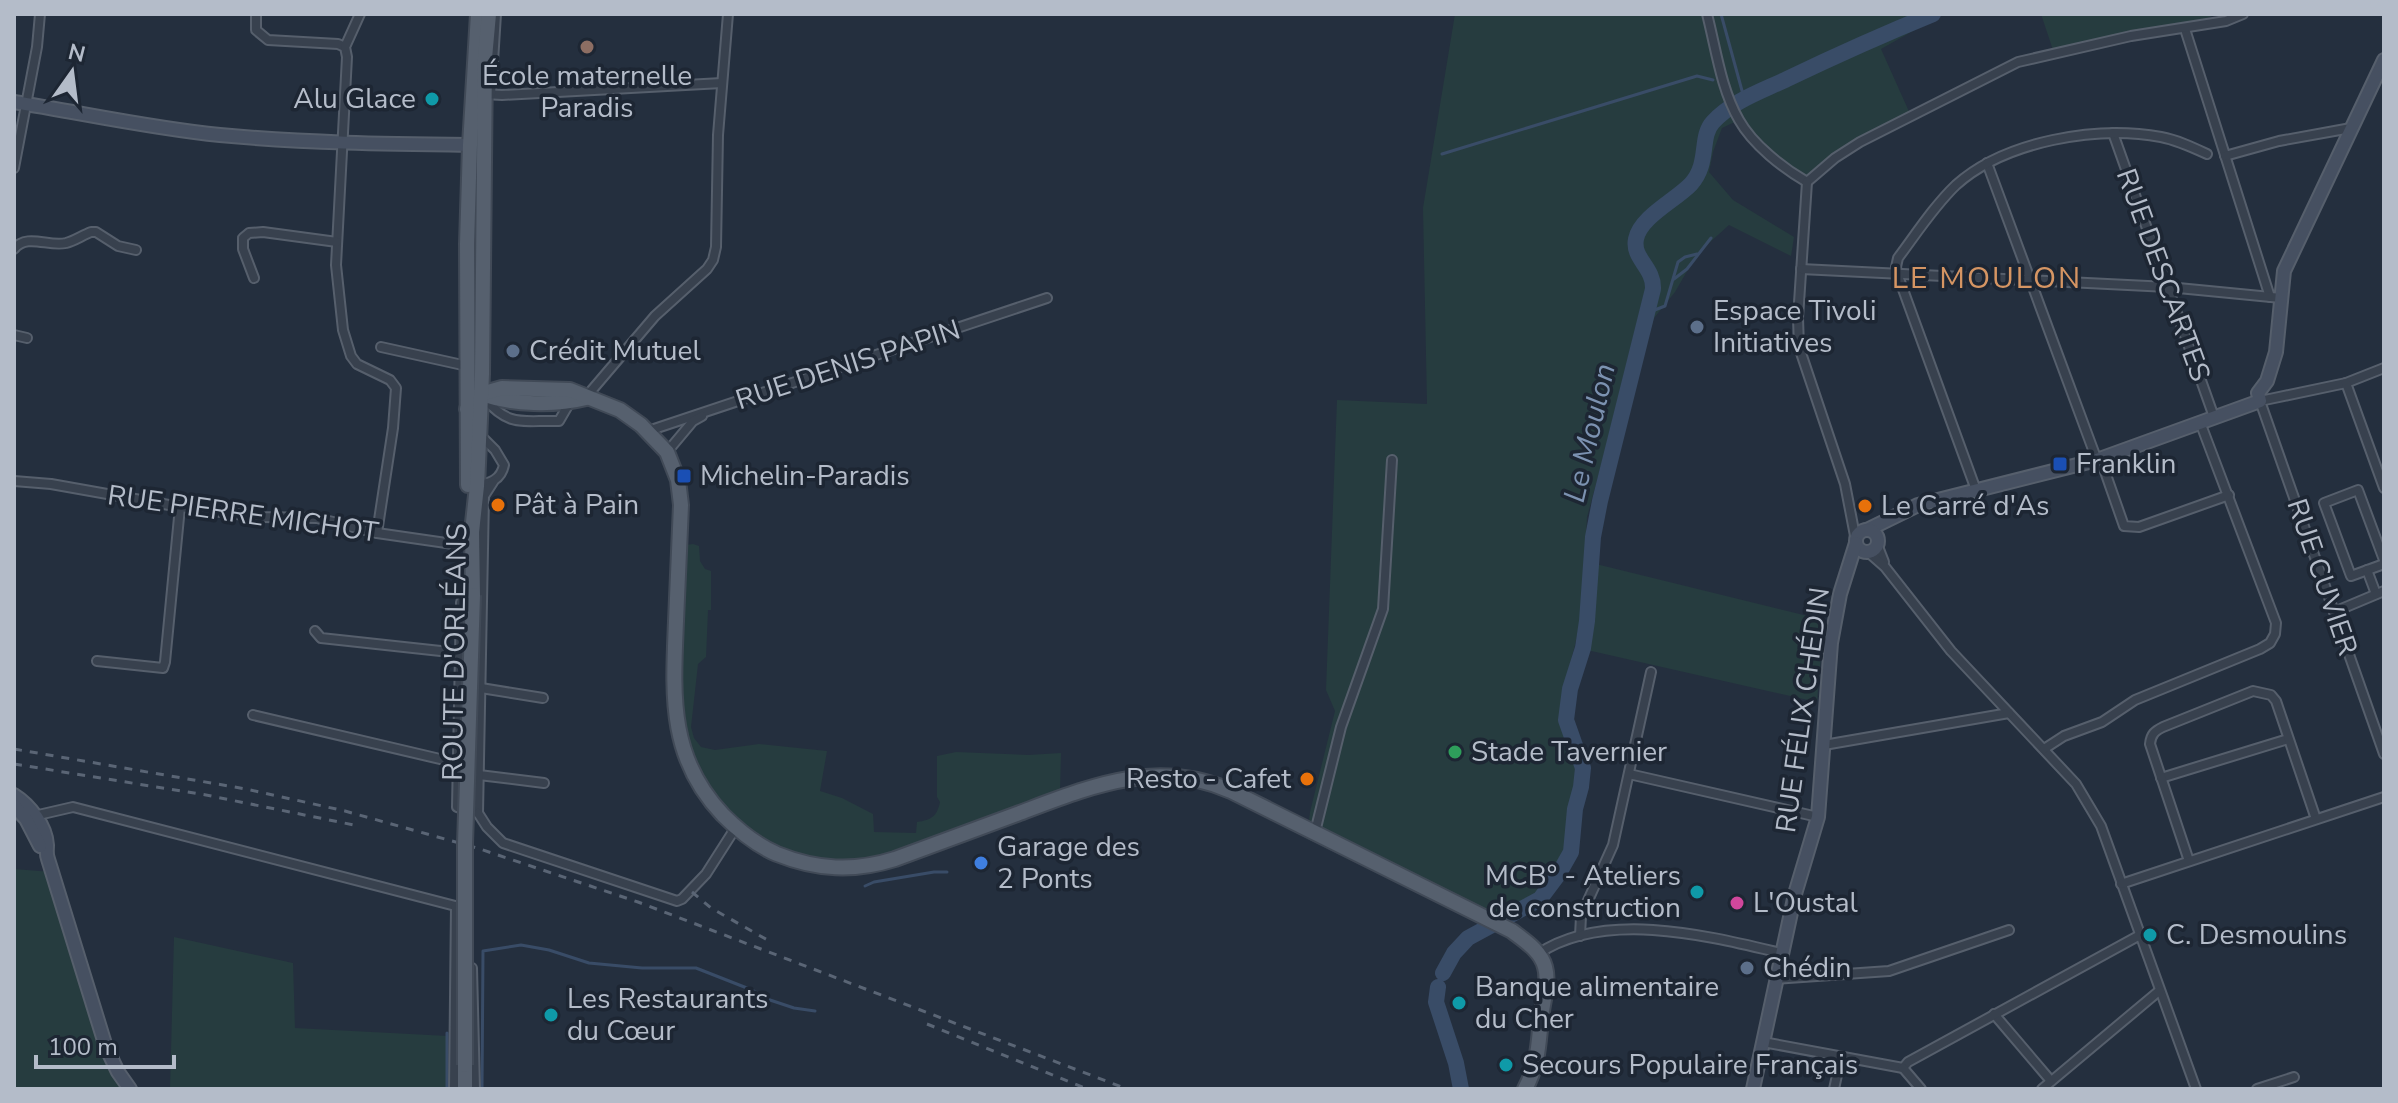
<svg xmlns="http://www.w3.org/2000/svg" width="2398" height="1103" font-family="'Nunito Sans',sans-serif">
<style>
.green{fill:#263c3f}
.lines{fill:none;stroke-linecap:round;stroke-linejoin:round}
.stream{stroke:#394c67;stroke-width:3}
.river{stroke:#394c67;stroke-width:16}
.street-casing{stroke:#565f6c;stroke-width:12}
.secondary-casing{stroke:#565f6c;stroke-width:16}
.primary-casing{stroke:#414a57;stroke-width:18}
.street{stroke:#38414e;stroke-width:8}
.secondary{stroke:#465061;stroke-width:12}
.primary{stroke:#56606e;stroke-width:14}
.rail{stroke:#5a6575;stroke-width:3;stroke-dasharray:8 8;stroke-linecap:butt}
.primary-bridge-casing{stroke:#414a57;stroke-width:18;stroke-linecap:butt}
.primary-bridge{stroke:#56606e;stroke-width:14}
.education-dot{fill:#8d6e63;stroke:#1d2633;stroke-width:3}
.culture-dot{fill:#0f9aa8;stroke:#1d2633;stroke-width:3}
.service-dot{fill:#5c6f8a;stroke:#1d2633;stroke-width:3}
.transit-dot{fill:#1a4fb4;stroke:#1d2633;stroke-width:3}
.food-dot{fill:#e8710a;stroke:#1d2633;stroke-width:3}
.leisure-dot{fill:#2e9e5b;stroke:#1d2633;stroke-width:3}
.shop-dot{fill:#3f7fe0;stroke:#1d2633;stroke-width:3}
.hotel-dot{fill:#d1479c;stroke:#1d2633;stroke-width:3}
.labels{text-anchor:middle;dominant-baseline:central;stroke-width:7;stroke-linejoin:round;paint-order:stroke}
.poi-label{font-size:28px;fill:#b4bcc9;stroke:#1d2633;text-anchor:start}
.street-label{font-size:28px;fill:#b4bcc9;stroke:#1d2633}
.neighbourhood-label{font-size:30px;letter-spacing:2px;fill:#d59563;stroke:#1d2633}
.water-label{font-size:30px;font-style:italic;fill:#7c92b1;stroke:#1d2633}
</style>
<rect width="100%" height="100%" fill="#242f3e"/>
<g class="green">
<polygon points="1455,14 1943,14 1881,49 1911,116 1860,142 1807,182 1768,153 1739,120 1722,128 1713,152 1709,172 1733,200 1794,237 1791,256 1729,225 1697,254 1675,292 1654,318 1643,357 1607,444 1587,517 1582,611 1575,645 1562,694 1571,737 1583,768 1581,787 1575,809 1571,852 1558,875 1540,899 1525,909 1499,921 1307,839 1310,812 1335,711 1326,690 1337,400 1427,404 1423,208"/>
<polygon points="2041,14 2216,14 2185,29 2054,53"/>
<path d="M693,544L699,546L700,561L705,569L711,571V610H708L706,657L698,664L691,727L694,738L701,747L715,750L759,744L827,751L820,791L842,798L873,814L874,832L916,833L917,822C932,820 937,816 940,802L937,797V756L956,752L1028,755L1061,753L1060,791C1018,806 977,822 935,838C915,845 893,856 872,859C831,866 791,858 756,835C683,785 681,722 683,642C684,609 685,577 686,545Z"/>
<polygon points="1596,564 1824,620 1817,702 1587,650 1592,621"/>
<polygon points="14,869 52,872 106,1047 130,1089 14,1089"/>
<polygon points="174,937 293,963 295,1028 448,1036 446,1089 170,1089"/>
</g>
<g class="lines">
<g class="stream">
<polyline points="1721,14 1744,98"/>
<polyline points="1442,154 1697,76 1713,80"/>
<polyline points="1674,279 1687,269 1711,238"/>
<polyline points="1647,313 1665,306 1678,262 1685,257 1697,254"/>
<polyline points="865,886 874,882 934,872 947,872"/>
<polyline points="447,1089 447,1033"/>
<polyline points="482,1089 483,951 521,945 549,950 589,963 642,968 696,968 752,990 770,1000 794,1008 815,1011"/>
</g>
<g class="river">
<path d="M1443,973L1454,953L1468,938L1540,899L1558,875L1571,852L1575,809L1581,787L1583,768L1566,720L1570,689L1583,648L1587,621L1593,537L1600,501L1653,289C1654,267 1632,259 1636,239C1640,217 1676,200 1691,184C1710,163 1699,137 1713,122C1732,101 1762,91 1787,79C1835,56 1884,34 1933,14"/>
<polyline points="1438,987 1436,1002 1456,1063 1461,1089"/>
</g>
<defs>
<g id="street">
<polyline points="256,14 256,30 268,40 338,44 345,47"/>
<polyline points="360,14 345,47 347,57 336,265 343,330 351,356 357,364 390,380 396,388 393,428 377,533"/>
<path d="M1707,14C1716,49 1721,89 1739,120C1753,145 1783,168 1807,182"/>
<polyline points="2185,29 2270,297"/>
<polyline points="484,94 502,95 722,83"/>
<polyline points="491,94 496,14"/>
<polyline points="2113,133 2214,417"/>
<polyline points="2225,156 2279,141 2351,128"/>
<polyline points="1987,163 2095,455 2103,466 2124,526 2139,527 2229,495"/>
<polyline points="14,168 37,47 40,14"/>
<polyline points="1807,182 1835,158 1860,142 2018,62 2131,36 2226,21 2243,14"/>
<polyline points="1807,182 1798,318 1799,347 1845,484 1856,541"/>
<path d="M14,249C27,233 48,247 66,243C74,241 83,235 91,232H96L118,246L136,250"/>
<polyline points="1801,269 2168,287 2281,298"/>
<polyline points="254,278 243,249 243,238 249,233 263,232 337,242"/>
<polyline points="14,335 27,338"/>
<polyline points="381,347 467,366"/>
<polyline points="2384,368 2346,383 2260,401 2384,754"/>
<polyline points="2346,383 2384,488"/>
<polyline points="586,397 655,316 707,269 713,260 716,247 718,135 728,14"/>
<path d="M484,398C510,428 522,420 559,421L570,402"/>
<polyline points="648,431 1047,298"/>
<polyline points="667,452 693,421 702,416"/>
<polyline points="14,481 51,484 180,507 261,517 317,518 377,533 453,544 472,545"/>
<path d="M477,486C490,483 501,480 504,465L495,450L481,436"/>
<path d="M1976,490L1897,273L1896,267L1898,258C1916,234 1934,206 1956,185C2005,141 2097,125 2161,137C2177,140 2192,147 2207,154"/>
<polyline points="1877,544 1884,562"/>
<polyline points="1868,552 1885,567 1951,651 2076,784 2101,826 2196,1089"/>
<polyline points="2384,560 2358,490 2324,503 2351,576 2384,564"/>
<polyline points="2367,570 2376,594"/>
<polyline points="2334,612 2384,591"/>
<polyline points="315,631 321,638 459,653"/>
<polyline points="97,661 163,668 165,662 180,507"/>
<polyline points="481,688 543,698"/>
<polyline points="253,715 457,763"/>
<polyline points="1824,745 2009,713"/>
<polyline points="2044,749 2064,736 2102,722 2135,700 2260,649 2270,643 2275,634 2276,623 2200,422"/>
<polyline points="1629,774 1818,817"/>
<polyline points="479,775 544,783"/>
<polyline points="2161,778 2288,739"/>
<polyline points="469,811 457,807 461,602 472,595"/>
<polyline points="478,813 484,496 493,482"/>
<polyline points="478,813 487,827 503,843 677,901 682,899 706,874 736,827"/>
<polyline points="34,816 73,807 467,909"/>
<polyline points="1315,832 1341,727 1383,609 1392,460"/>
<path d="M2189,861L2150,744C2151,734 2155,731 2163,727L2253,691L2271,695L2276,701L2316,819"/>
<polyline points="2121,884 2384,797"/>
<polyline points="1580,936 1581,916 1613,845 1651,672"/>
<path d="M1538,954C1605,909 1709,936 1781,953"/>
<polyline points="472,968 475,1089"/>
<polyline points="1776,979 1889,971 2009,930"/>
<polyline points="1994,1014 2051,1081"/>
<polyline points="1763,1042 1903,1068 1908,1062 2140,935"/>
<polyline points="1903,1068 1921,1089"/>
<polyline points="454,1089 456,906"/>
<polyline points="1834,1089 1841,1057"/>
<polyline points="2042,1089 2159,991"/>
<polyline points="2257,1089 2294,1077"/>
</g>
<g id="secondary">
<path d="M14,102C83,113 150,128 220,135C304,143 386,144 470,145"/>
<polyline points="1867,530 1918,505 2097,460 2260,401 2258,393 2267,381 2276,352 2284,271 2384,60"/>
<circle cx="1867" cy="541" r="11"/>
<path d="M14,795C30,805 46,826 47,845C47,850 46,854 48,859L106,1047L118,1072L130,1089"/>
<polyline points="14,806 26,819 40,846"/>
<polyline points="1753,1089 1795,894 1818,817 1831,643 1840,594 1856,543"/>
</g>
<g id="primary">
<path d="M481,394C513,405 554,406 586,398"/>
<path d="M467,409L474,399L481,394L502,388L570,390L620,410L641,425L667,452L678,480L681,505C679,544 678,582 676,621C673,695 668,757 723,815C739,831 756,845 777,854C817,870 854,872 895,859C936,844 976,829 1017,814C1089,787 1155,758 1231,791L1512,931C1525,941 1541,951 1545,967C1549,981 1544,997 1542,1011C1538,1041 1540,1061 1525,1089"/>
<polyline points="468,485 467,244 470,145 478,14"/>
<polyline points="473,595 472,532 477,486 482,374 485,58 489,14"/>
<polyline points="465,1089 465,1065"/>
</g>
</defs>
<use href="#street" class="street-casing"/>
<use href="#secondary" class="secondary-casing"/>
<use href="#primary" class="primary-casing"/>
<use href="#street" class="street"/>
<use href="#secondary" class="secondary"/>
<use href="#primary" class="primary"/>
<g class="rail">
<polyline points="14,749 246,789 345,811 477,848 638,902 1127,1089"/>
<polyline points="14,764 206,795 359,826"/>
<polyline points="692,892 711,908 771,942"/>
<polyline points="927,1024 1087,1089"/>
</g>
<defs>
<polyline id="primary-bridge" points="465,1065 465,844 473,595"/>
</defs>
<use href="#primary-bridge" class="primary-bridge-casing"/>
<use href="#primary-bridge" class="primary-bridge"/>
</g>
<circle class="education-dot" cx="587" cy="47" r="8"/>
<g class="culture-dot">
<circle cx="432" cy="99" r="8"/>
<circle cx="1697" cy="892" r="8"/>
<circle cx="2150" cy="935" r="8"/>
<circle cx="1459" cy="1003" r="8"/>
<circle cx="551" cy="1015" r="8"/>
<circle cx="1506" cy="1065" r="8"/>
</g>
<g class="service-dot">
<circle cx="1697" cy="327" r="8"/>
<circle cx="513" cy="351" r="8"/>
<circle cx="1747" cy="968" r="8"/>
</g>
<g class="transit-dot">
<rect x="2052" y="456" width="16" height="16" rx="4"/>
<rect x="676" y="468" width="16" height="16" rx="4"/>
</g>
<g class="food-dot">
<circle cx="498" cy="505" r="8"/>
<circle cx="1865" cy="506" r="8"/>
<circle cx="1307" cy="779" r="8"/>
</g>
<circle class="leisure-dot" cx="1455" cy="752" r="8"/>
<circle class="shop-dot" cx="981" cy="863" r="8"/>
<circle class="hotel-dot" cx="1737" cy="903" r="8"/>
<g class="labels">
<g class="poi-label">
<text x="587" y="76" text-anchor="middle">École maternelle<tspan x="587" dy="32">Paradis</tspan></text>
<text x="416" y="99" text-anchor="end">Alu Glace</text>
<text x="1713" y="311">Espace Tivoli<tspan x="1713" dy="32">Initiatives</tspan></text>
<text x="529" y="351">Crédit Mutuel</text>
<text x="2076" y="464">Franklin</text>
<text x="700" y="476">Michelin-Paradis</text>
<text x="514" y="505">Pât à Pain</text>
<text x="1881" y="506">Le Carré d'As</text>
<text x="1471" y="752">Stade Tavernier</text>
<text x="1291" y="779" text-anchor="end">Resto - Cafet</text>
<text x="997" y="847">Garage des<tspan x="997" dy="32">2 Ponts</tspan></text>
<text x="1681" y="876" text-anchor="end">MCB° - Ateliers<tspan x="1681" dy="32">de construction</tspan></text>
<text x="1753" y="903">L'Oustal</text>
<text x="2166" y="935">C. Desmoulins</text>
<text x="1763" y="968">Chédin</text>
<text x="1475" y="987">Banque alimentaire<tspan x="1475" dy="32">du Cher</tspan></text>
<text x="567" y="999">Les Restaurants<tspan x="567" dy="32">du Cœur</tspan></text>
<text x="1522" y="1065">Secours Populaire Français</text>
</g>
<g class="street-label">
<text transform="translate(2163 275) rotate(70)">RUE DESCARTES</text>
<text transform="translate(848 365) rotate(-18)">RUE DENIS PAPIN</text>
<text transform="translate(243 514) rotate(8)">RUE PIERRE MICHOT</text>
<text transform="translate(2322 577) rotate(71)">RUE CUVIER</text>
<text transform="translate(455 652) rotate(-89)">ROUTE D'ORLÉANS</text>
<text transform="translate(1803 710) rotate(-82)">RUE FÉLIX CHÉDIN</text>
</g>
<g class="neighbourhood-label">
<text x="1987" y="278">LE MOULON</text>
</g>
<g class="water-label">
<text transform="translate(1590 433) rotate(-77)">Le Moulon</text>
</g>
</g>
<rect width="2398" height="1103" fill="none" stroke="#b4bcc9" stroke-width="32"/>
<g transform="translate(72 72) rotate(14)" stroke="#1d2633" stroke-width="6" paint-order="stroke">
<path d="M0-6L14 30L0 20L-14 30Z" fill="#b4bcc9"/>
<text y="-12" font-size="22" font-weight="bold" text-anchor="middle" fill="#b4bcc9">N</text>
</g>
<path d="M36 1055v12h138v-12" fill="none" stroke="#b4bcc9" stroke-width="4"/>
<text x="48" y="1055" font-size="24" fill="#b4bcc9" stroke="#1d2633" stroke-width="6" paint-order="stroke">100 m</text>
</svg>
